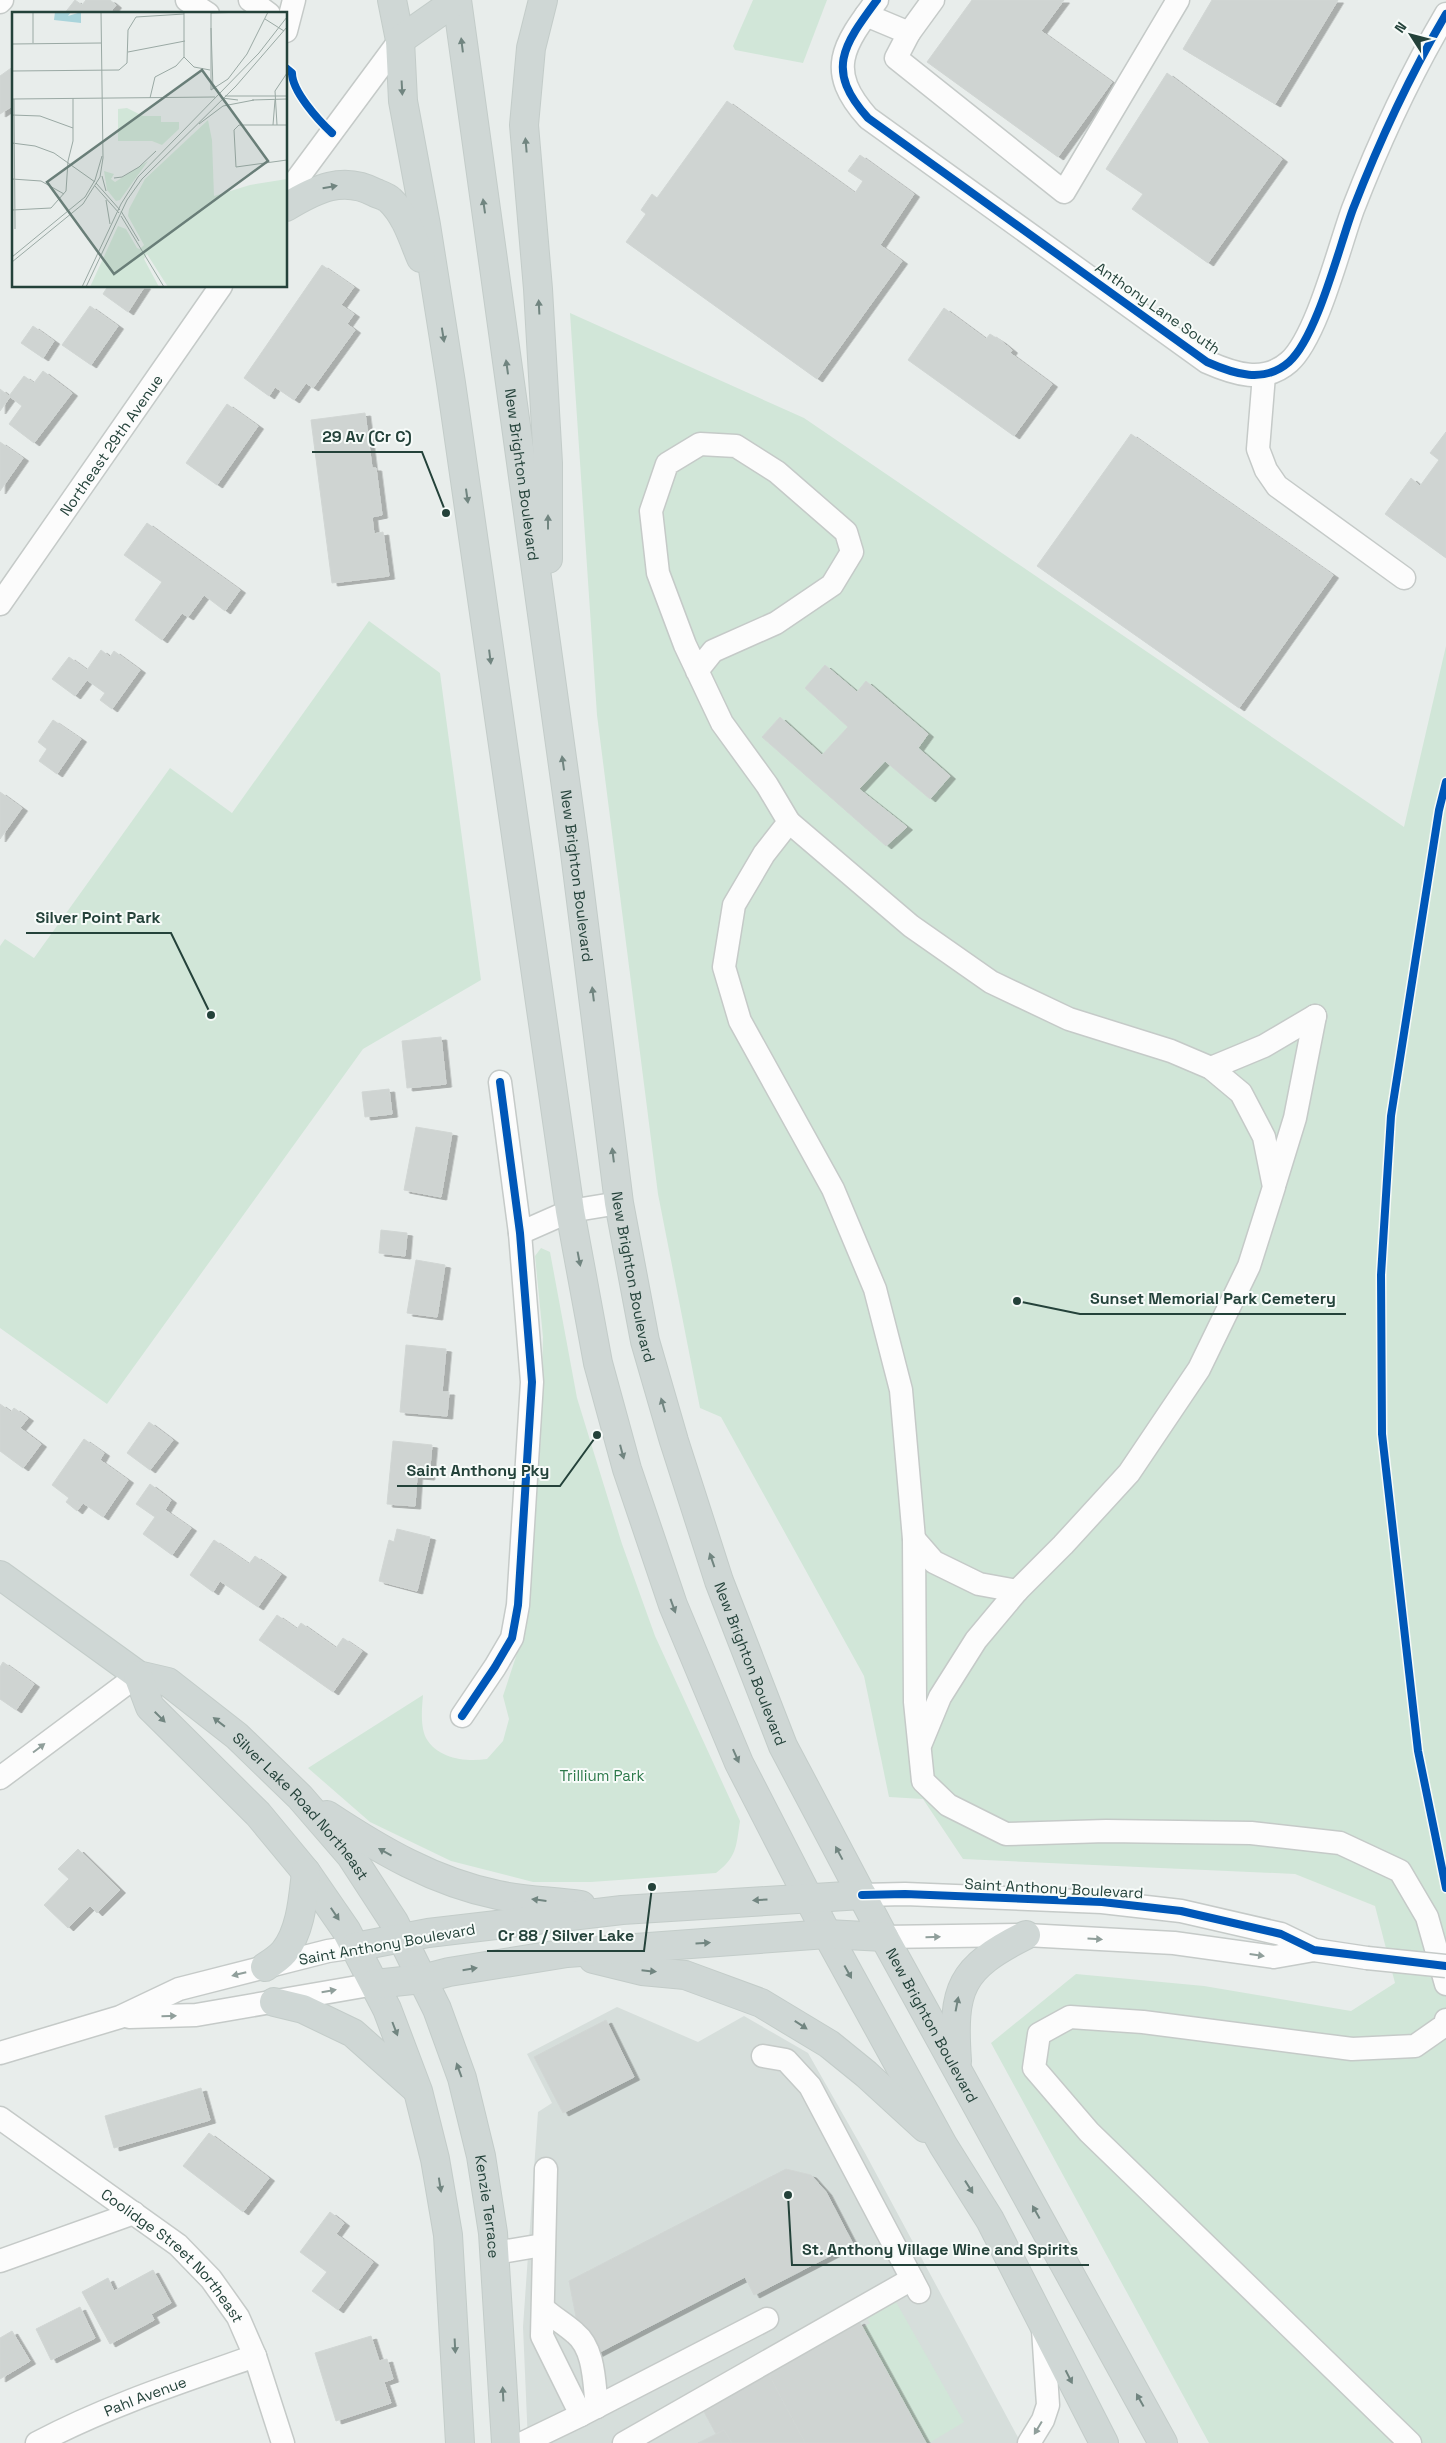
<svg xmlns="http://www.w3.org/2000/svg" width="1446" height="2443" font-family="'Space Grotesk',sans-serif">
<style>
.built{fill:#d6dedb}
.green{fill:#d1e6d8}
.building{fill:#cfd4d2;stroke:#d1d6d4;filter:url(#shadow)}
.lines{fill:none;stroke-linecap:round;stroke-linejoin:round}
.minor-casing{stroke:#c5cac8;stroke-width:25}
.major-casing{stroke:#c3ccc9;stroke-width:30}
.minor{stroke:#fcfcfc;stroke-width:22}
.major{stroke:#cfd7d5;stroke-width:28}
.minor-bridge-casing{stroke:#c5cac8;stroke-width:25;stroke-linecap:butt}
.minor-bridge{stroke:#fcfcfc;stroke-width:22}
.cycleway-casing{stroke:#f7fbf9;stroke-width:11}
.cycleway{stroke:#0057b8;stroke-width:8}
.oneway{fill:#718580}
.oneway2{fill:#909f9b}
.labels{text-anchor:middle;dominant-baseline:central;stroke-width:4;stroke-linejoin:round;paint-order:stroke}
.street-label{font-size:15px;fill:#24423a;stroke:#f7fbf9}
.park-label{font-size:15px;fill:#2d7a4b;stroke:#f7fbf9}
.inset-road{fill:none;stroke:#9aa9a4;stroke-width:1}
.view{fill:#697e78;fill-opacity:0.15;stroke:#697e78;stroke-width:2.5}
.inset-edge{fill:none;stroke:#24423a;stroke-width:2.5}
.leader{fill:none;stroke:#24423a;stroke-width:2}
.callout-dot{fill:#24423a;stroke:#f7fbf9;stroke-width:2}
.callout-label{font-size:16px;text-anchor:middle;font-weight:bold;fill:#24423a;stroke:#f7fbf9;stroke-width:4;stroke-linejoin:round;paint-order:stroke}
</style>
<defs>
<filter id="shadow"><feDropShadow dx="5.5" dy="3" stdDeviation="0" flood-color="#0004"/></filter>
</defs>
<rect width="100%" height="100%" fill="#e8edeb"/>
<polygon class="built" points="617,2007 698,2042 744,2016 808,2053 865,2153 1021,2443 528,2443 523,2327 538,2112 552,2103 527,2054"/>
<g class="green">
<polygon points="753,0 827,0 803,63 735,50 733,46"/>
<polygon points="570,313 804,418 1404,827 1446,646 1446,2443 1209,2443 991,2043 1076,1974 1204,1986 1351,2011 1395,1983 1375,1906 1295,1874 963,1859 923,1799 889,1797 864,1676 721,1417 700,1408 658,1194 597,715"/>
<polygon points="369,621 440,673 481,980 363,1049 107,1404 0,1328 0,946 5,939 34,958 170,768 232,813"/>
<path d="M541,1248L550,1252L577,1398L622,1544L655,1636L740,1821C736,1847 737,1857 716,1873L591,1882H533L451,1861L370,1822L308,1768L423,1695C422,1707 420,1726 426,1738C438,1759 466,1762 487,1759L503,1741L509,1719L503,1696L527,1623L540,1450L543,1337L535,1256Z"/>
<polygon points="896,2302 964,2422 929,2443 926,2443 862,2328 870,2323 867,2319"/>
</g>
<g class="building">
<polygon points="75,0 82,5 86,0 110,0 116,5 109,14 64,14"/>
<polygon points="972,0 1064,0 1041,31 1112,82 1058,157 927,62"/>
<polygon points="1212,0 1338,0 1275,104 1183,49"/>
<polygon points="14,66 14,105 0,114 0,76"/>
<polygon points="1167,73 1282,159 1208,263 1132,209 1143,194 1106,169"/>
<polygon points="727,101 855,193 863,181 848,171 860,155 914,194 880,245 902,261 817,379 626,242 646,214 641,210 652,194 657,198"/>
<polygon points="322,265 354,287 341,305 354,314 347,324 355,330 313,388 306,383 294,400 275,387 269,396 244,378"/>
<polygon points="108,286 145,286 128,312 103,294"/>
<polygon points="90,306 118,326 91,365 62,345"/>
<polygon points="944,308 986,339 990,334 1001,341 1012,350 1010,353 1052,384 1014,436 908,360"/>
<polygon points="33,326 54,341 43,358 21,343"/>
<polygon points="43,371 72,393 34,443 9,424 22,406 9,396 24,376 34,383"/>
<polygon points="0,389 10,397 0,411"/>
<polygon points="227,404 258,426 217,485 186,463"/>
<polygon points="365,413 372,468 376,468 382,515 372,517 374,534 383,532 389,576 332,583 311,420"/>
<polygon points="1446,432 1446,558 1385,514 1411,478 1420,486 1439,460 1430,453"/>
<polygon points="1131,434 1333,575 1239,708 1037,566"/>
<polygon points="0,442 23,458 0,491"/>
<polygon points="147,523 240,590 225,611 204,595 188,617 182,613 162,640 135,620 162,582 124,555"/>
<polygon points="101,650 110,657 114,651 140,670 112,709 100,700 105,693 87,680 75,696 52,679 69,657 87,670"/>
<polygon points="825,665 857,692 866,681 928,734 918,748 950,776 930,799 885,761 859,789 907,827 886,846 762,737 780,717 822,755 848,727 805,688"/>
<polygon points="53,720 81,739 57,774 39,761 47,749 38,742"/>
<polygon points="0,792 22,808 0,839"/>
<polygon points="441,1037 446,1084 407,1088 402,1041"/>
<polygon points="389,1089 392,1114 365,1117 362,1092"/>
<polygon points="416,1127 452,1133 441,1197 404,1190"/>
<polygon points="381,1230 407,1233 405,1256 379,1253"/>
<polygon points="416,1260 445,1265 437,1317 407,1313"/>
<polygon points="406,1345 446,1349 442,1392 449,1392 447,1416 400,1412"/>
<polygon points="0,1404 11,1412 14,1408 28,1418 20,1428 41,1444 23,1468 0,1451"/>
<polygon points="149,1422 173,1440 150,1470 127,1453"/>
<polygon points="84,1439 104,1453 100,1460 128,1480 103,1517 83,1503 77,1511 66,1502 69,1498 52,1485"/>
<polygon points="393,1441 432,1445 429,1477 417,1476 415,1506 387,1504"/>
<polygon points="150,1484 171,1500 165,1510 191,1528 172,1555 143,1534 155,1517 136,1504"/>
<polygon points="397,1529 430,1537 417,1591 379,1581 389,1540 394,1542"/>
<polygon points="214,1540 249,1564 255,1556 281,1574 258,1607 220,1581 213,1592 190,1575"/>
<polygon points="277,1615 297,1629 301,1623 336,1648 343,1638 362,1651 333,1692 259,1640"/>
<polygon points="3,1662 34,1684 16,1710 0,1699 0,1667"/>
<polygon points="78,1849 120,1890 97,1913 90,1906 68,1928 44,1905 69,1879 58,1869"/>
<polygon points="606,2020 634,2077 563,2113 534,2057"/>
<polygon points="201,2088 210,2120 114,2148 105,2116"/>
<polygon points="209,2133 269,2178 243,2212 183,2166"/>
<polygon points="786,2169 811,2175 826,2192 853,2244 754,2295 745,2277 596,2354 576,2317 569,2281"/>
<polygon points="330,2212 344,2223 336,2234 373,2262 338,2310 312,2291 327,2272 300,2252"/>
<polygon points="153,2270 171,2303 151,2314 154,2320 110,2344 82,2292 108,2278 114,2291"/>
<polygon points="80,2307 95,2338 51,2360 36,2329"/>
<polygon points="859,2321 926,2443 805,2443 768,2373"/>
<polygon points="12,2331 30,2361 0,2379 0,2338"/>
<polygon points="371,2336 379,2361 387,2359 393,2379 384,2382 391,2403 336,2421 315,2353"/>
<polygon points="768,2373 805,2443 732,2443 724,2430 716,2434 703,2410"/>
<polygon points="724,2430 732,2443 698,2443"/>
</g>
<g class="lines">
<defs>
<g id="minor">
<polyline points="187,0 208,14"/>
<polyline points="250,0 269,14"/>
<path d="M877,0C843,46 825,70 868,118L1207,362C1234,374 1264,384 1289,362C1317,337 1339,247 1353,209C1379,142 1410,75 1446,14"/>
<polyline points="0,2 2,0"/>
<polyline points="866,15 909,33 896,58 1064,192 1178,0"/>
<polyline points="286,31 294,0"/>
<polyline points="909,33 933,0"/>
<polyline points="286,194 400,40"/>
<polyline points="1264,375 1258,449 1266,470 1277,486 1404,578"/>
<path id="s1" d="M0,604L221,286"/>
<polyline points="697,671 713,651 776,623 832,585 852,552 846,532 777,472 736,446 700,444 667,464 651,511 658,573 685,645 722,723 767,785 789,822 764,854 734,905 724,967 740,1021 833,1189 875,1289 901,1390 914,1539 915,1702 923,1781 948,1805 1006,1834 1106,1831 1251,1833 1340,1843 1400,1871 1427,1917 1446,1984"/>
<polyline points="789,822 911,926 991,982 1069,1019 1171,1051 1211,1068 1241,1093 1264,1137 1274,1187 1249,1266 1199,1369 1129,1473 1063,1545 1017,1591 976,1640 940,1697 921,1743"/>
<polyline points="1211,1068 1264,1046 1315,1016"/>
<polyline points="1275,1183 1295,1118 1315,1016"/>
<polyline points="520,1233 570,1211 619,1203"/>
<polyline points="914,1539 934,1562 979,1584 1017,1591"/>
<polyline points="462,1716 495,1667 512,1638 518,1605 532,1382 520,1233 500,1082"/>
<polyline points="0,1778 138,1675"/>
<polyline points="862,1895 905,1894 1102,1902 1181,1911 1281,1934 1314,1950 1367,1958"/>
<polyline points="884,1937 1026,1935 1174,1943 1274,1957 1314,1950"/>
<polyline points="129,2017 196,2015 375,1984"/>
<polyline points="0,2053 120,2017 179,1989 328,1951 355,1947"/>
<polyline points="763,2056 786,2060 810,2086 919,2292"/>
<path id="s2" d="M0,2118L178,2245L211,2279L238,2317L255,2356L283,2443"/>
<polyline points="495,2253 543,2245"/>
<polyline points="0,2261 134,2213"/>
<path d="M544,2309C554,2318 565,2324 575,2333C595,2349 594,2384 597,2407"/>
<polyline points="581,2415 767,2319"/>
<path id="s3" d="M37,2443C107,2406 181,2382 255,2356"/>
<polyline points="523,2443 581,2415 542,2336 546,2169"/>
<polyline points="624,2443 912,2279"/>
<polyline points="1029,2443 1043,2420 1048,2405 1043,2329"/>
<polyline points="1410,2443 1089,2132 1034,2068 1039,2034 1070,2017 1143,2022 1352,2049 1415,2046 1445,2025 1446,2020"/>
</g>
<g id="major">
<polyline points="392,0 400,40 403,101 426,225 451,383 570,1211 598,1363 627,1469 673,1605 739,1763 827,1934 943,2145 990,2220 1104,2443"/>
<path id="s4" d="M457,0L574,845L619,1203L645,1341L674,1441L719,1581L783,1746L884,1937L1163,2443"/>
<polyline points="543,0 531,48 524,125 538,289 548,463 548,559"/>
<polyline points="400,40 457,0"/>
<path d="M286,207C316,189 343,175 376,193C381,195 387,197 390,200C406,215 413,239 421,258"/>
<path id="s5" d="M0,1575L138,1675L168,1682L237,1736L300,1797L351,1856L394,1922L437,2009L462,2078L481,2156L493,2233L506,2443"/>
<polyline points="138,1675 150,1707 258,1814 306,1872 346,1930 387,2009 418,2091 435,2159 448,2235 460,2443"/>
<path d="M327,1815C380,1850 434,1882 498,1895C525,1901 554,1901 581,1905"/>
<polyline points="355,1947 428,1933 622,1910 862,1895"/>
<polyline points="593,1959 642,1971 685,1975 761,2003 829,2044 866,2074 925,2128"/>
<path d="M265,1967C271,1963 279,1958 284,1952C301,1931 303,1898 306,1872"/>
<polyline points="375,1984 422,1979 449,1972 567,1953 827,1934 884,1937"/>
<polyline points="274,2002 303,2009 353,2033 415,2088"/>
<path d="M957,2061C952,1988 960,1968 1026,1935"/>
</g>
</defs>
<use href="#minor" class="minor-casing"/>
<use href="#major" class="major-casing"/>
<use href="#minor" class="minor"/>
<use href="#major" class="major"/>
<defs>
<polyline id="minor-bridge" points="1367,1958 1446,1966"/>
</defs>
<use href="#minor-bridge" class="minor-bridge-casing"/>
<use href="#minor-bridge" class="minor-bridge"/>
<defs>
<g id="cycleway">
<path d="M877,0C843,46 825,70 868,118L1207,362C1234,374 1264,384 1289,362C1317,337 1339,247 1353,209C1379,142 1410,75 1446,14"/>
<path d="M286,68L292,73C292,91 318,120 332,133"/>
<polyline points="1446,782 1439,810 1391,1116 1381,1275 1382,1434 1418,1751 1446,1888"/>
<polyline points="462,1716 495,1667 512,1638 518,1605 532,1382 520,1233 500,1082"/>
<polyline points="862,1895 905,1894 1102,1902 1181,1911 1281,1934 1314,1950 1446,1966"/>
</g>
</defs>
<use href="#cycleway" class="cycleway-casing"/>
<use href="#cycleway" class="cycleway"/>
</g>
<defs><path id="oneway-solid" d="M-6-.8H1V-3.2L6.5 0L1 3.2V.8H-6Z" transform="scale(1.25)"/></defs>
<g class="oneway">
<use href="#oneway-solid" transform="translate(462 45) rotate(-97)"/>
<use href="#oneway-solid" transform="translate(402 88) rotate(87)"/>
<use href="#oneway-solid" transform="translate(526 145) rotate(-95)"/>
<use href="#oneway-solid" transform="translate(330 187) rotate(-10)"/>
<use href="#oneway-solid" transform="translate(484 206) rotate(-98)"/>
<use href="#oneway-solid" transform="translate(539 307) rotate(-93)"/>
<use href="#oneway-solid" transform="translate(443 335) rotate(81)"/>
<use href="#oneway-solid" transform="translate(507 367) rotate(-98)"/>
<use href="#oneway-solid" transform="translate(467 496) rotate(82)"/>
<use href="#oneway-solid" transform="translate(548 522) rotate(-90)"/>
<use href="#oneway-solid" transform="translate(490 657) rotate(83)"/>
<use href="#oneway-solid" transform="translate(563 763) rotate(-98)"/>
<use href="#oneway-solid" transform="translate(593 994) rotate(-97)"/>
<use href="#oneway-solid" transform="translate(613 1155) rotate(-97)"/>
<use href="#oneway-solid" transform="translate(579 1259) rotate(79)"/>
<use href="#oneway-solid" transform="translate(663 1405) rotate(-106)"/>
<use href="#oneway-solid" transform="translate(622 1452) rotate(75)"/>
<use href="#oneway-solid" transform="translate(712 1560) rotate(-109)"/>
<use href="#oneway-solid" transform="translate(673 1606) rotate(70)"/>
<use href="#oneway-solid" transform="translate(160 1717) rotate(45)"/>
<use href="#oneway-solid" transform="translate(219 1722) rotate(-142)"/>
<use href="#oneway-solid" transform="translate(736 1756) rotate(66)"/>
<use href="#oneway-solid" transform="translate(385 1852) rotate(-151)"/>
<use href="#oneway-solid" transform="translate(839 1853) rotate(-118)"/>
<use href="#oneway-solid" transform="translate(539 1900) rotate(-173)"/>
<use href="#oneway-solid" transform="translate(760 1900) rotate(176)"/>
<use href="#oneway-solid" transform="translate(335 1914) rotate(56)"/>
<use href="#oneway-solid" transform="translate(703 1943) rotate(-4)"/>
<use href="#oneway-solid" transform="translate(470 1969) rotate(-9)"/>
<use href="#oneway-solid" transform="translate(649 1971) rotate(6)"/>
<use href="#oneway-solid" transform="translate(848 1972) rotate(61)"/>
<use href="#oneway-solid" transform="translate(957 2004) rotate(-79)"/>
<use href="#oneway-solid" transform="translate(801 2025) rotate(33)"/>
<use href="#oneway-solid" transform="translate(395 2029) rotate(69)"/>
<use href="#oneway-solid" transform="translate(459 2070) rotate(-110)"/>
<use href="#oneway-solid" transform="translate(440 2185) rotate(81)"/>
<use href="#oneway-solid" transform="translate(969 2187) rotate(58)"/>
<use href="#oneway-solid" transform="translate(1036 2212) rotate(-119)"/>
<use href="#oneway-solid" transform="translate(455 2346) rotate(87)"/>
<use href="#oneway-solid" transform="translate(1069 2377) rotate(63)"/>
<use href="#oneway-solid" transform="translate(503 2394) rotate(-93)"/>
<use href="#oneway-solid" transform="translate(1140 2400) rotate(-119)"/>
</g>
<g class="oneway2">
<use href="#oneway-solid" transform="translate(39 1748) rotate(-37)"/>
<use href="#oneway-solid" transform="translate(933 1937) rotate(-1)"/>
<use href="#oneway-solid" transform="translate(1095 1939) rotate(3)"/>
<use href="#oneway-solid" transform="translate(1257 1955) rotate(8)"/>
<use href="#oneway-solid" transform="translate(239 1974) rotate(166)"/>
<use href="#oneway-solid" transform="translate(329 1991) rotate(-10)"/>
<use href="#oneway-solid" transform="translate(169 2016) rotate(-2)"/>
<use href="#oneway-solid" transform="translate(1038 2428) rotate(121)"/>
</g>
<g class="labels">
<g class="street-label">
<text transform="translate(1158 308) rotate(35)">Anthony Lane South</text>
<text stroke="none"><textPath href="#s1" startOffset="194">Northeast 29th Avenue</textPath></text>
<text stroke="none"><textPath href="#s4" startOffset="479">New Brighton Boulevard</textPath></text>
<text stroke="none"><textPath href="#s4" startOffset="884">New Brighton Boulevard</textPath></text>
<text stroke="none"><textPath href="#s4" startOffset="1289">New Brighton Boulevard</textPath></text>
<text stroke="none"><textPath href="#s4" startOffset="1694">New Brighton Boulevard</textPath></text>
<text stroke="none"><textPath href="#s5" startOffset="384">Silver Lake Road Northeast</textPath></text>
<text transform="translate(1054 1888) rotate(3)">Saint Anthony Boulevard</text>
<text transform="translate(387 1944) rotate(-10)">Saint Anthony Boulevard</text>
<text stroke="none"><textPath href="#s4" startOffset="2099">New Brighton Boulevard</textPath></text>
<text stroke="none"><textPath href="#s5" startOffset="835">Kenzie Terrace</textPath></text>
<text stroke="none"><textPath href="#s2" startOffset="222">Coolidge Street Northeast</textPath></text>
<text stroke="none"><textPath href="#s3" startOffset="118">Pahl Avenue</textPath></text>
</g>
<g class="park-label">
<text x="602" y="1775">Trillium Park</text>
</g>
</g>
<g transform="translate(12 12)">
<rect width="275" height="275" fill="#e8edeb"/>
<path d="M115,96L131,104H149V110H167V117L150,133L140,129H106V97ZM196,108L200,128L202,184L238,173L275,167V275H156L135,242L132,247L147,275H78L106,214L114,217L125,236L128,237L132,233L116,204L117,197L133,167ZM136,149L108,188L104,189L95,178L92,159L102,162L99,167L103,170Z" fill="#d1e6d8"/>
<path d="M43,0H59L56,4L69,0V11L42,8Z" fill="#a9d4db"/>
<path class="inset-road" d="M21,0V31M199,0V78L216,67L235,42L256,0M199,1L234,0M253,7L272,19M199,16L201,77M0,32L89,31M116,40L173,29M172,45L182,55L198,58M0,59L107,58L115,51L116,18L124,5L172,2M213,84H275M138,86L143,65L164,54L172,45V0M210,86L226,88M0,87L203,85M2,87L3,217M240,88L275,87M0,103L28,104L61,116M187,112L211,94L242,88M261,113L263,88M265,113L263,79L275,61M275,113H227L222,118L224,155L275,148M0,131L23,134L42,141L83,170M90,164L94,179M102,166L110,165L127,155L144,139M0,167L29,169L52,182M84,171L108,198M83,174L107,201M94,188L98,212M0,198L39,196L54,179L56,149L61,129V86M109,199L127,229M109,204L152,275M0,245L73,185L83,168L90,144M0,250L71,192L88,165L91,146L89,0M70,275L109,192L126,165L247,41L275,5M74,275L115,188L130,167L224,74L275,15"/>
<path class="view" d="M190,58L256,149L102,262L35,170Z"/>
<rect width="275" height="275" class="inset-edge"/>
</g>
<path class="leader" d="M446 513L422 452H312M211 1015L171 933H26M1017 1301L1080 1314H1346M597 1435L560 1486H397M652 1887L644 1951H487M788 2195L792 2265H1089"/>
<g class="callout-dot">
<circle cx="446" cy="513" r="5"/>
<circle cx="211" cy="1015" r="5"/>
<circle cx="1017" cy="1301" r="5"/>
<circle cx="597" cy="1435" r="5"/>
<circle cx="652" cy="1887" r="5"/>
<circle cx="788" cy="2195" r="5"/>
</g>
<g class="callout-label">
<text x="367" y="442">29 Av (Cr C)</text>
<text x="98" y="923">Silver Point Park</text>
<text x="1213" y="1304">Sunset Memorial Park Cemetery</text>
<text x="478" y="1476">Saint Anthony Pky</text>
<text x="566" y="1941">Cr 88 / Silver Lake</text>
<text x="940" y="2255">St. Anthony Village Wine and Spirits</text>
</g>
<g transform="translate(1411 35) rotate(306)" stroke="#f7fbf9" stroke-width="4" paint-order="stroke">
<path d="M0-4L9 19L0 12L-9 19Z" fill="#24423a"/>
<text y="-8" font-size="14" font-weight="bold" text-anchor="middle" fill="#24423a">N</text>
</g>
</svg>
